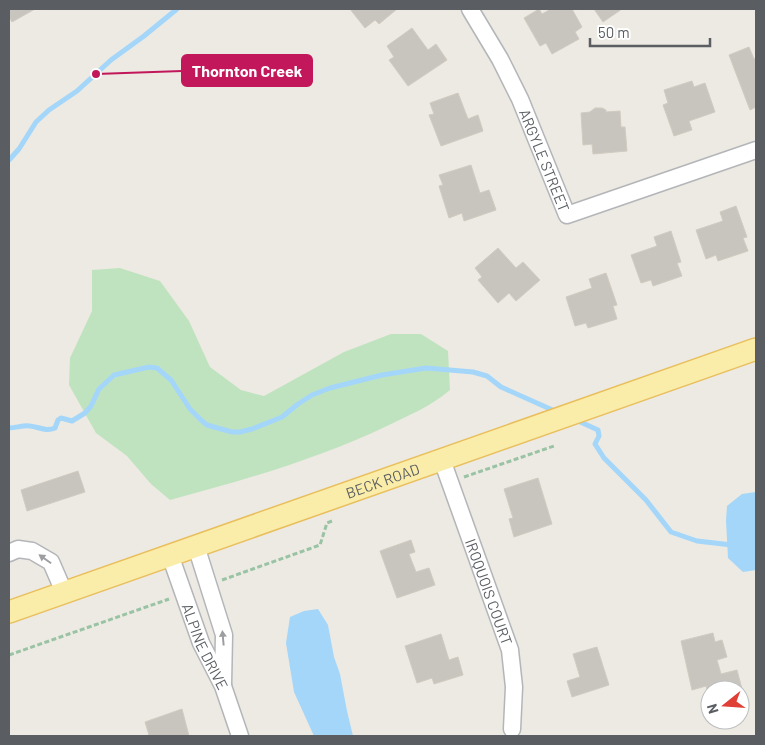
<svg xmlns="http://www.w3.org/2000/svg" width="765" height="745" font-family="Barlow,sans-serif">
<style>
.green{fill:#c0e3bf}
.water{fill:#a4d6fa}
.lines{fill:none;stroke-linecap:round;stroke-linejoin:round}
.stream{stroke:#a4d6fa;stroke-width:5}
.building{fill:#c8c5bf;stroke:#d1cbc1}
.minor-casing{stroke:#b3b5b9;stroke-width:19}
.major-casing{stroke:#e9bf5e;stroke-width:24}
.path{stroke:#99c3a4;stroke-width:3;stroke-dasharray:5 2.5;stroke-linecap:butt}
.minor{stroke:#fff;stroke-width:16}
.major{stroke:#faeca9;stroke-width:21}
.oneway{fill:#9c9ea1}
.labels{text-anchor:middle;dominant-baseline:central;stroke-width:4;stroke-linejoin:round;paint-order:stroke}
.street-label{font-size:15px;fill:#5a5e62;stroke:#fff}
.leader{fill:none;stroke:#c2185b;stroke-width:2}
.callout-dot{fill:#c2185b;stroke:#fff;stroke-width:2}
.callout{fill:#c2185b;stroke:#c2185b;stroke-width:2}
.callout-label{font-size:16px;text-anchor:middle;font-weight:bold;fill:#fff}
</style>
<rect width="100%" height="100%" fill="#eceae2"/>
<path class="green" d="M120,268L160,281L189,321L210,367L241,390L264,396L344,352L391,334H421L448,351L450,390C430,407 411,414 387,426C318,459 244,480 170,500L151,484L127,456L96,433L69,385L70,358L92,311V270Z"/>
<g class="water">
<polygon points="756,492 756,570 743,572 728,558 726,521 727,506 742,494"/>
<polygon points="318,609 328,625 334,657 340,674 347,711 353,736 314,736 294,692 286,643 290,617 304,611"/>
</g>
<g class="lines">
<g class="stream">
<polyline points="9,160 19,149 36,122 49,110 77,91 111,60 144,36 177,9"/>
<polyline points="576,420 598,430 599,436 595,444 604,458 646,500 671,532 697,541 732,545"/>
<path d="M9,428C16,428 23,425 30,426C39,427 46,432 55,428L58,420L61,418L72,421L85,413L91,406L99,389L114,375L149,367L157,368L171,380L190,409L202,421L207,425L232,432H240L252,429L282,417L298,404L312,395L330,388L382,375L426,368L473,372L487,376L501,387L557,412"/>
</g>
</g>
<g class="building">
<polygon points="9,9 35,9 12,22 9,17"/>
<polygon points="350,9 397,9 379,24 375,20 365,28"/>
<polygon points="539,9 542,14 551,9 572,9 582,27 575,32 579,39 552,54 546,43 540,46 524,18"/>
<polygon points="594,9 622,9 603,22"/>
<polygon points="412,28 428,50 436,44 447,60 408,86 389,60 394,57 387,46"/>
<polygon points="749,47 754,59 756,58 756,107 750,110 729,55"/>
<polygon points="692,81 694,87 705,83 715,112 689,121 692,130 674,136 663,105 668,103 664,90"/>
<polygon points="458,93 468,119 478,115 483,131 441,146 429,115 434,114 430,103"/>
<polygon points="595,108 602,108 606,110 606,112 620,111 621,127 625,127 627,151 593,154 592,144 583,145 581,113 590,112"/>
<polygon points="471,165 480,193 489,190 496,210 464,221 462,213 449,218 439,186 443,185 439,175"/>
<polygon points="736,206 747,237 743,238 748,251 718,261 716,255 706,259 696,230 723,221 720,212"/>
<polygon points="671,231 681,262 677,263 682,276 653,286 651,280 641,283 631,255 657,246 654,237"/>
<polygon points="498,248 516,268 523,262 540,280 516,301 509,293 498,303 478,280 482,277 475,268"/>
<polygon points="606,273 617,305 613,306 617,319 588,328 586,323 575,326 566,297 592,288 589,279"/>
<polygon points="78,471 85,492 27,511 21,490"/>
<polygon points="538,478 552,524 514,537 509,519 513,518 504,489"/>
<polygon points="411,540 415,552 409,554 416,572 429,568 435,585 397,598 380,551"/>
<polygon points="713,633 715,642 722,640 727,657 717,660 721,674 737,670 742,689 710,690 709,697 706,686 692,690 681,641"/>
<polygon points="441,634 449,660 458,657 463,675 434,684 432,678 417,683 405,646"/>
<polygon points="597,647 609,685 572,697 567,681 580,677 573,654"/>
<polygon points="182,709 189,736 145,736 149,735 145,722"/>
</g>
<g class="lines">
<defs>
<g id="minor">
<path id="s1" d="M470,9L500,59L520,99L567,215L756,150"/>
<path id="s2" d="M442,460L510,650L514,687L512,729"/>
<polyline points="196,546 224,635 223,684"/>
<polyline points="9,553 18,549 32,551 51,562 64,592"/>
<path id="s3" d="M170,555L201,643L223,686L240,736"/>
</g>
<g id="major">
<path id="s4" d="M9,612L756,349"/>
</g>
</defs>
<use href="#minor" class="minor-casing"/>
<use href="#major" class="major-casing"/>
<g class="path">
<polyline points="464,477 554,446"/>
<polyline points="222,580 320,545 327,523 332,521"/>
<polyline points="9,655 169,599"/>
</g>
<use href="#minor" class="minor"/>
<use href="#major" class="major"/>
</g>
<defs><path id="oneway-solid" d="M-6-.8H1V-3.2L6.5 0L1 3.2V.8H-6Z" transform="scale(1.25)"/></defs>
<g class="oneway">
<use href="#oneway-solid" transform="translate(45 559) rotate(-145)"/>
<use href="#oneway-solid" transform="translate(223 638) rotate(-95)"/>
</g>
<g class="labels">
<g class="street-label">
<text stroke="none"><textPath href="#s1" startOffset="169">ARGYLE STREET</textPath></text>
<text stroke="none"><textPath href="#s4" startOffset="396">BECK ROAD</textPath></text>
<text stroke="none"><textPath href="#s2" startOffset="140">IROQUOIS COURT</textPath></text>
<text stroke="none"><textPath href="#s3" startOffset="98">ALPINE DRIVE</textPath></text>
</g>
</g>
<path class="leader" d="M96 74L182 71"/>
<circle class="callout-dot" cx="96" cy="74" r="5"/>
<rect class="callout" x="182" y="55" width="130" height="31" rx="5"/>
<g class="callout-label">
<text x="247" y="77">Thornton Creek</text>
</g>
<rect width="765" height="745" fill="none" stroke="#5a5e62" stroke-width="20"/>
<g transform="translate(725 705) rotate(253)"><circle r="24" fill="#ffffff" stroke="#bdbfc0"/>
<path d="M0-4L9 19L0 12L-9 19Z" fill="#df3f35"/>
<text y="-8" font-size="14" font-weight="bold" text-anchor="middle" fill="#5a5e62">N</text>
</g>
<path d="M590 38v8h120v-8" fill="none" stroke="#5a5e62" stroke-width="2.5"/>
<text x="598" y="38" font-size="15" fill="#5a5e62" stroke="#ffffff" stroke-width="4" paint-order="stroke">50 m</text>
</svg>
